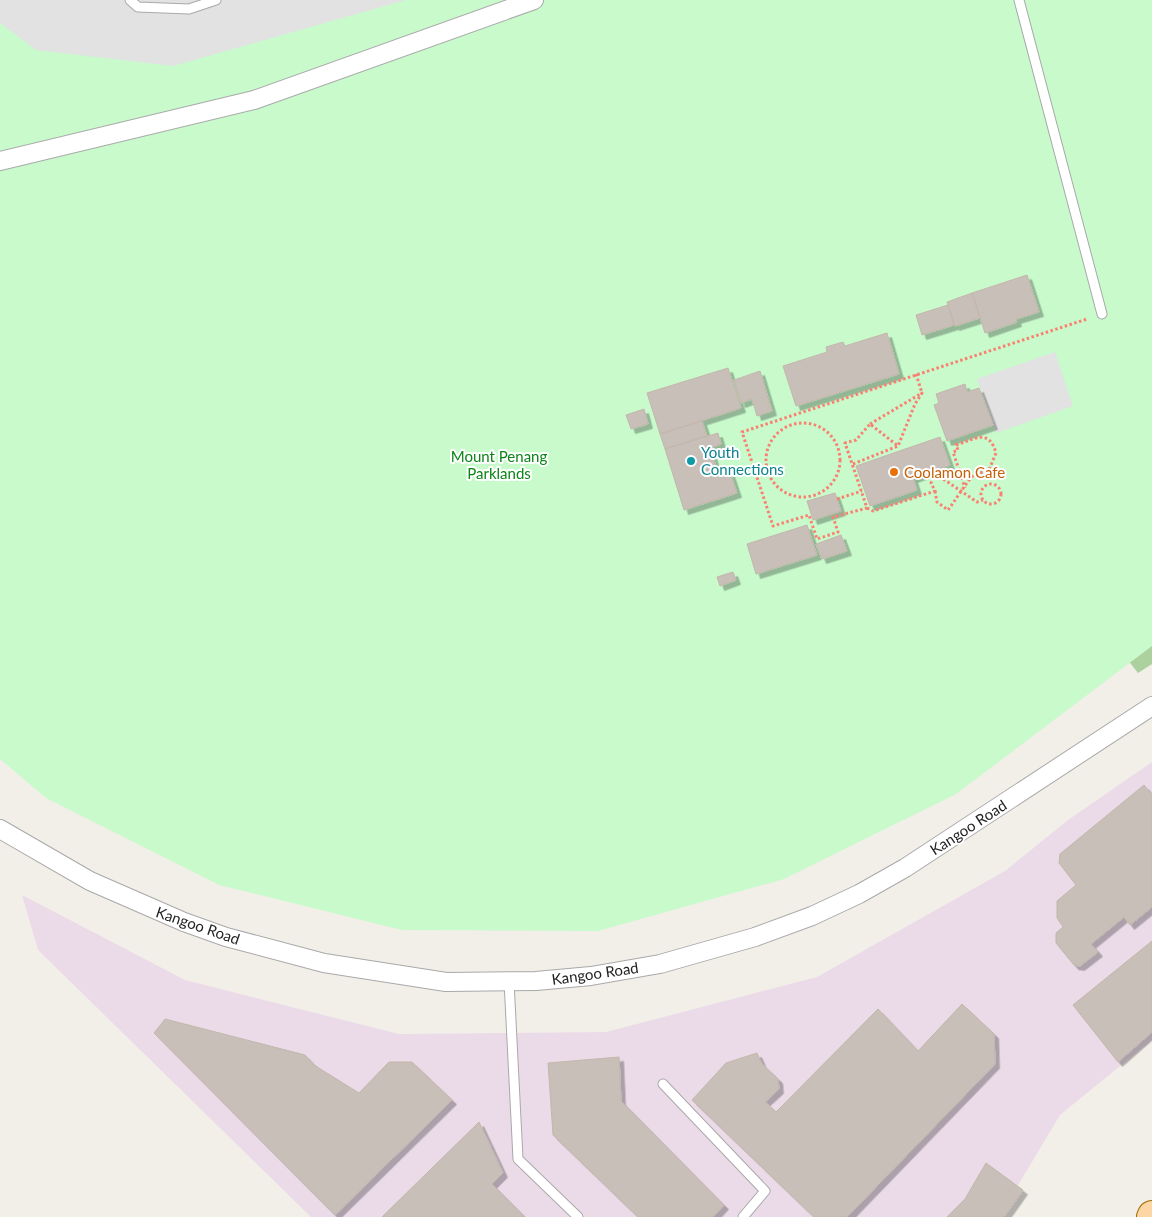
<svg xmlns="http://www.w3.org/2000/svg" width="1152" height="1217" font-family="Lato,sans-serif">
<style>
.industrial{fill:#ebdbe8}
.forest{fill:#add19e}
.park{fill:#c8facc}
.parking{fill:#e2e2e2}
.building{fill:#c7bfb8;stroke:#c4b6ab;filter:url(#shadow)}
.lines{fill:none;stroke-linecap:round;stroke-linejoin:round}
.lane-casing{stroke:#a9a9a9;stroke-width:11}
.street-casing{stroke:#a9a9a9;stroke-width:20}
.primary-casing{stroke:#a06b00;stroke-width:30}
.path{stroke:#fa8072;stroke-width:3;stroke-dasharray:2.5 2.5;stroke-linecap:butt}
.lane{stroke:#fff;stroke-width:9}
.street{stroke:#fff;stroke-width:18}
.primary{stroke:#fcd6a4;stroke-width:28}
.culture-dot{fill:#0f9aa8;stroke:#fff;stroke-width:2}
.food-dot{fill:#e8710a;stroke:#fff;stroke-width:2}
.labels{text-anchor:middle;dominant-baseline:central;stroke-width:4;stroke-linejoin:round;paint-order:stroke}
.culture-label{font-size:15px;fill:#0d838f;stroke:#fff;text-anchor:start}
.park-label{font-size:15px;fill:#0c8416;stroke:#fff}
.food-label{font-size:15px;fill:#c56008;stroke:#fff;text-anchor:start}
.street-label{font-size:15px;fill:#222;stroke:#fff}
</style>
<defs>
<filter id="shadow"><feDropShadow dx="4.5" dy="4.5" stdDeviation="0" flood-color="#0004"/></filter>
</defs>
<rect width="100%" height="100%" fill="#f2efe9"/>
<polygon class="industrial" points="1152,762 1152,1040 1060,1115 999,1217 311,1217 38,950 22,895 185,980 399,1034 606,1032 817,977 1005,871 1068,820"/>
<polygon class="forest" points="1152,577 1152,664 1138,673 1123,654"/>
<polygon class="park" points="0,0 1152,0 1152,646 956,794 784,879 598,931 402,930 219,885 46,798 0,759"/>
<g class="parking">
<polygon points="0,0 406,0 173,66 36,50 0,23"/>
<polygon points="1055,352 1073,406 996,433 977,379"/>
</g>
<g class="building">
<polygon points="1027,275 1039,312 1016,319 1017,322 985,333 972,293"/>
<polygon points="972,293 980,318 955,326 947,302"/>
<polygon points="948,305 954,325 922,335 916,315"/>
<polygon points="887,333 899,374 796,406 783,366 827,352 826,347 843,342 845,346"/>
<polygon points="728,368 741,408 660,434 647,393"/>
<polygon points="760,371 772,411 757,416 752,399 741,403 734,380"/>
<polygon points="965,384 967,392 979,388 993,425 947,441 934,405 939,403 936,394"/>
<polygon points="644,409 648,424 631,429 626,415"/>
<polygon points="702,421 707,436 665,449 660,434"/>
<polygon points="718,433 721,444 710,448 719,476 730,472 737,493 684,510 665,449"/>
<polygon points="940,437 950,465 913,478 917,490 870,506 856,466"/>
<polygon points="835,493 841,511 813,520 807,501"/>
<polygon points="807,525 817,555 756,574 747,544"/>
<polygon points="841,535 847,551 822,559 816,544"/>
<polygon points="733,572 736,580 720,586 717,577"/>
<polygon points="1144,785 1152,795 1152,907 1130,925 1124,917 1091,944 1098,952 1080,966 1074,965 1056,943 1056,933 1063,927 1057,918 1057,901 1076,885 1059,863 1060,854"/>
<polygon points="1152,941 1152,1032 1118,1062 1073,1005"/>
<polygon points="962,1004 994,1034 995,1064 847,1217 814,1217 692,1100 726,1063 757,1053 762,1064 778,1079 779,1089 765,1102 776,1112 878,1009 918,1051"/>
<polygon points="165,1019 305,1055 314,1065 359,1093 389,1062 412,1062 452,1100 335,1215 154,1033"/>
<polygon points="619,1057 621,1101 724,1205 713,1217 638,1217 553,1135 548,1063"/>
<polygon points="479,1122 503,1173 492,1184 525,1217 382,1217"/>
<polygon points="986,1163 1023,1190 1004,1217 947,1217 965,1199"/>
</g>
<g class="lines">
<defs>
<g id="lane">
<polyline points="130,0 138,7 189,9 216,0"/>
<polyline points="1019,0 1102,314"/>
<polyline points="509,981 518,1159 578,1217"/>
<polyline points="663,1084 765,1191 743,1217"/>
</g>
<g id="street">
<polyline points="0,161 254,100 534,0"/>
<polyline points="0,829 90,881 184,922 226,937 324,963 446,982 536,981 591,976 660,964 755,937 812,916 859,894 905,868 1152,706"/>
</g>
<polyline id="primary" points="1151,1217 1152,1215"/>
</defs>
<use href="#lane" class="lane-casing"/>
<use href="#street" class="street-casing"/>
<use href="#primary" class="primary-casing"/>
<g class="path">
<polyline points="916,374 922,393"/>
<circle cx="803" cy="460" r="37"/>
<polyline points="870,424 922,393 915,404 898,446"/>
<polyline points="853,464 898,446 870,424 856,440 845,443 867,508 833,517 838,532 817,539 809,515 773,526 742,432 1087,319"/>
<circle cx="991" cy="494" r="10"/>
<path d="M935,491L937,502L948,510C953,504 969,478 974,475C978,473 985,472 989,470L996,453C989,428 975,439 956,445L958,450L953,452L965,488"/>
<polyline points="837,499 862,491"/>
<polyline points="867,508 873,511 935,491 931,483 936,474 977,502 983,500"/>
</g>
<use href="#lane" class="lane"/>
<use href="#street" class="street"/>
<use href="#primary" class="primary"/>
</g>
<circle class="culture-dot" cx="691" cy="461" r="5"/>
<circle class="food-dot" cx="894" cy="472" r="5"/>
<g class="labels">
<g class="culture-label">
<text x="701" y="452">Youth<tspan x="701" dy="17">Connections</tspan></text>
</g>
<g class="park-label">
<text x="499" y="456">Mount Penang<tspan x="499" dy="17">Parklands</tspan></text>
</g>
<g class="food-label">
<text x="904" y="472">Coolamon Cafe</text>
</g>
<g class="street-label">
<text transform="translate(968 827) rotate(-33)">Kangoo Road</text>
<text transform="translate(198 925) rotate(19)">Kangoo Road</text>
<text transform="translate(595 973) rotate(-8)">Kangoo Road</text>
</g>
</g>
</svg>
